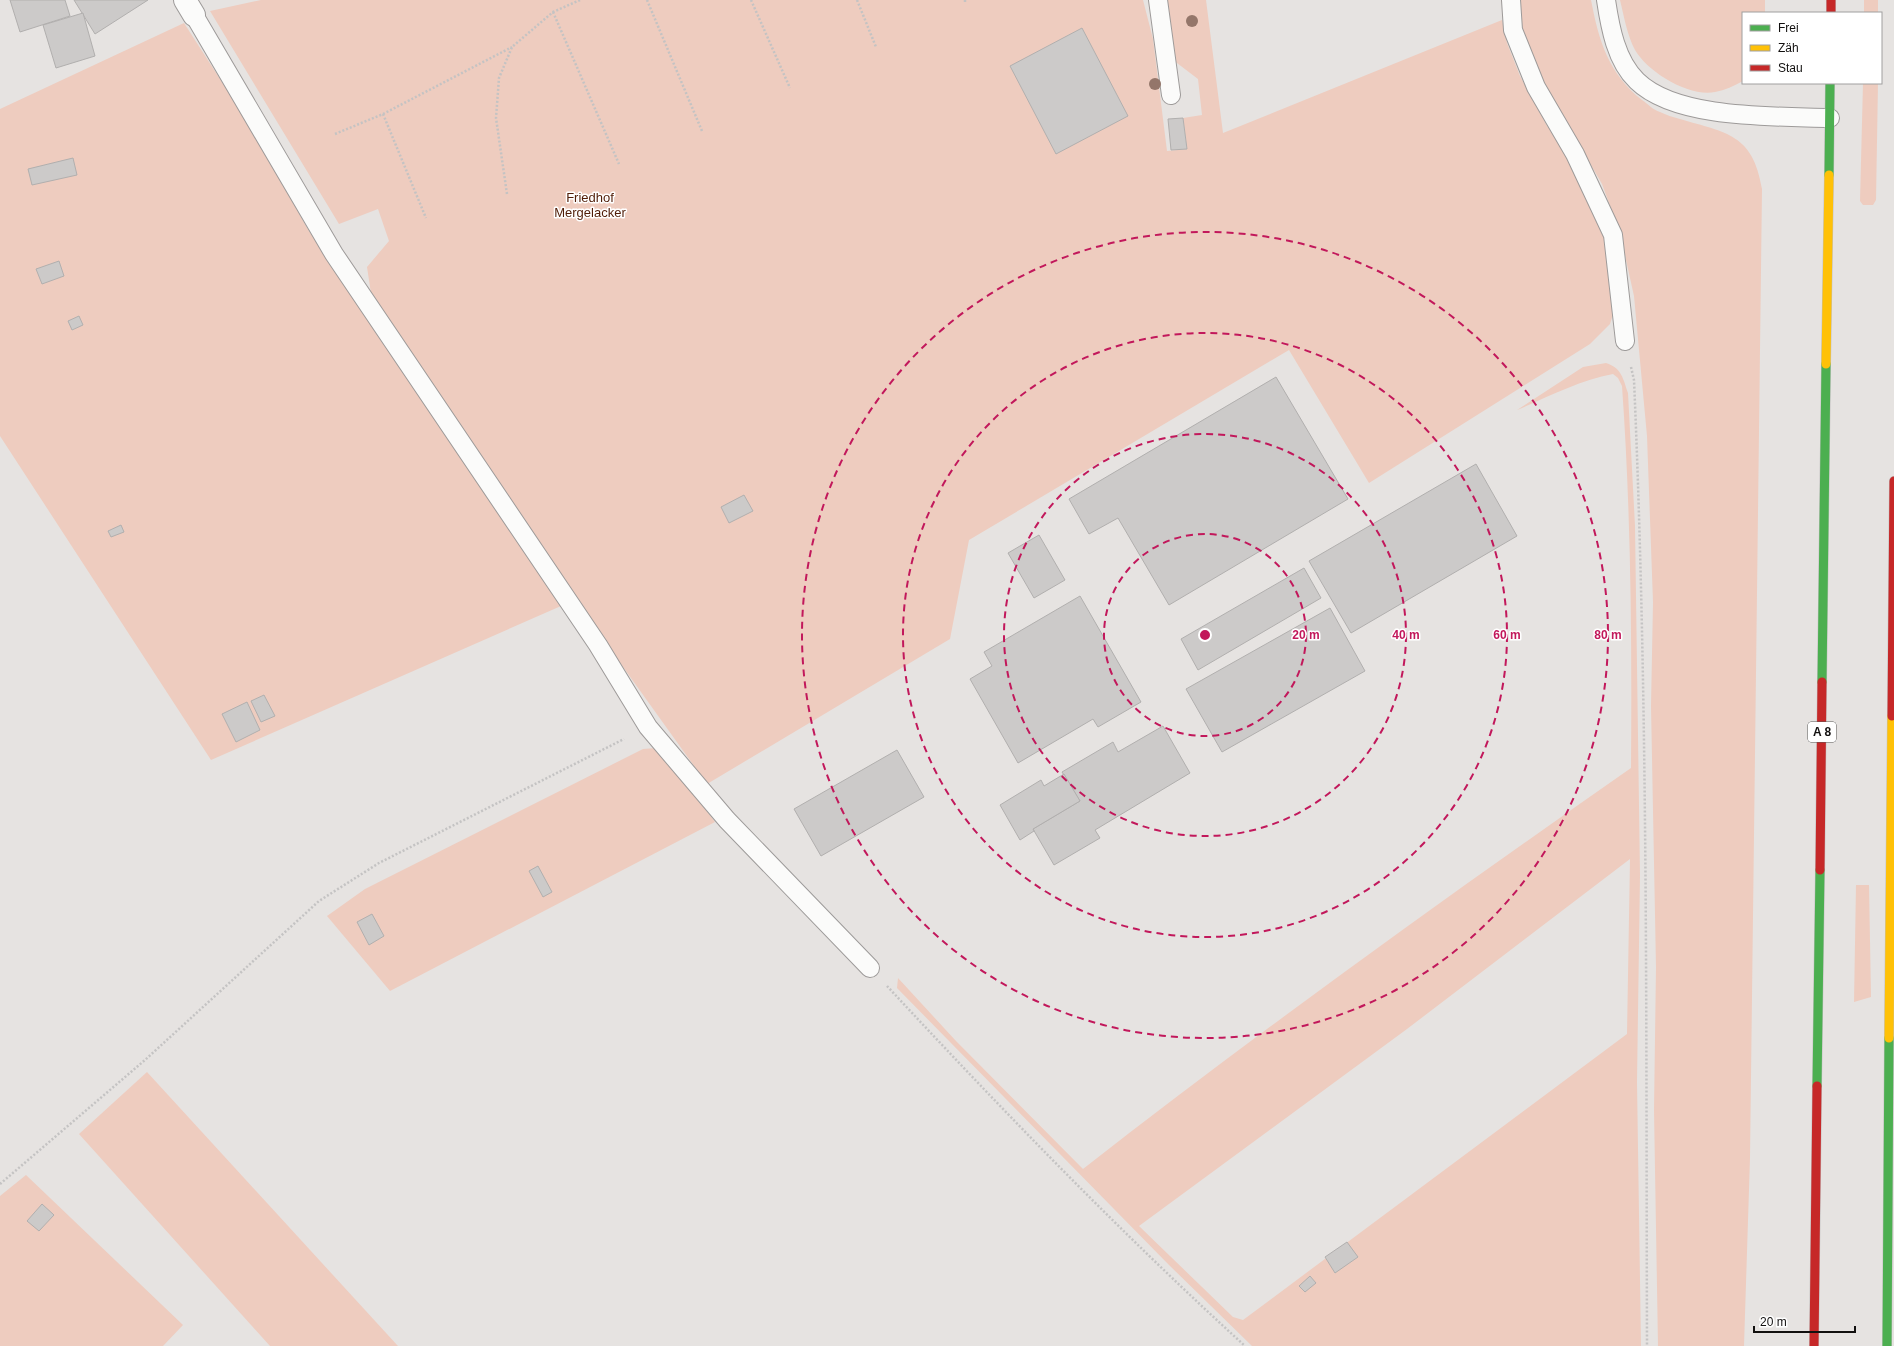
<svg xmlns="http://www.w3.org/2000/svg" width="1894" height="1346" font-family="Arial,sans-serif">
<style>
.green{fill:#eeccbf;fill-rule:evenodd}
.building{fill:#cccac9;stroke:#b1afae}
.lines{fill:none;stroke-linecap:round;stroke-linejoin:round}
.lane-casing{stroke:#9d9a99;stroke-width:20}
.street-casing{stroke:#9d9a99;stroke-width:24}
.fast-casing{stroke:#c2c0c0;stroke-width:10}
.slow-casing{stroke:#c2c0c0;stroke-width:10}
.jam-casing{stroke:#c2c0c0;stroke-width:10}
.path{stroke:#c4c3c3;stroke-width:2.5;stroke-dasharray:2 2;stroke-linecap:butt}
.lane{stroke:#fbfbfa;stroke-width:18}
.street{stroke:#fbfbfa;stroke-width:22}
.fast{stroke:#4caf50;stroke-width:9}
.slow{stroke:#ffc107;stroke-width:9}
.jam{stroke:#c62828;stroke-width:9}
.tree{fill:#94766a}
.ring{fill:none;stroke:#c2185b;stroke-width:2;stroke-dasharray:7 5}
.labels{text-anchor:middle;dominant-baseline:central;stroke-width:3;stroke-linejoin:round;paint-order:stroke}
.shield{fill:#fff;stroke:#595857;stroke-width:1}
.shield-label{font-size:12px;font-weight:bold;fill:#12100f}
.park-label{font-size:13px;fill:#501d08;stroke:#fff}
.centre{fill:#c2185b;stroke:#fff;stroke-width:2}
.ring-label{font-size:12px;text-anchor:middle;font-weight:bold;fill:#c2185b;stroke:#fff;stroke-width:3;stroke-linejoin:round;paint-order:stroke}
</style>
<rect width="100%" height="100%" fill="#e6e3e1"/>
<g class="green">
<polygon points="261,0 1143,0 1153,39 1167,151 1187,149 1183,118 1202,115 1198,79 1173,60 1165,0 1206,0 1223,133 1502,20 1507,43 1520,76 1546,124 1587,187 1598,216 1608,251 1615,308 1610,324 1590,344 1369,483 1289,350 969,540 950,639 707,784 618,660 372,300 367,267 389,241 378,209 339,224 210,11"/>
<path d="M1518,0H1591C1599,41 1608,73 1642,100C1648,104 1653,110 1660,112C1666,115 1673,117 1680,119C1727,133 1753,134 1762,189L1750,1158L1744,1346H1658L1654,1110L1656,967L1651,706L1653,602L1647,436L1634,296L1620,233L1602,184L1544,84L1524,39Z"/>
<path d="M1620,0H1765V13H1743V81C1734,86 1725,90 1715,92C1688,97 1648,72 1635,50C1627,35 1624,16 1620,0Z"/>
<rect x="1864" y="0" width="14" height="13"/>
<polygon points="184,23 240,110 309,231 561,606 211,760 0,436 0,109"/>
<polygon points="1863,83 1878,83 1876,200 1873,205 1863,205 1860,201"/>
<path d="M1606,363C1622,368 1623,379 1628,393L1635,526L1640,875L1637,1082L1641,1346H1252L1169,1265L897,988L898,978L956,1041L1083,1169C1261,1030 1445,898 1631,768C1632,641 1631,513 1622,386L1618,378L1613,374C1580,380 1548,397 1517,410L1583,367ZM1630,859L1627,1034L1243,1320L1233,1317L1139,1226L1407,1029Z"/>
<polygon points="656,748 664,754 715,822 390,991 327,916 365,889 643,749"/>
<polygon points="1856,885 1869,885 1871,997 1854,1002"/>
<polygon points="147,1072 398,1346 270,1346 79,1134"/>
<polygon points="26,1175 183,1325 163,1346 0,1346 0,1196"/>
</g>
<g class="building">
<polygon points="10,0 65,0 70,16 20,32"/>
<polygon points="74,0 148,0 95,34"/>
<polygon points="83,13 95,56 56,68 43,25"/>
<polygon points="1082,28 1128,116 1056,154 1010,66"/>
<polygon points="1183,118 1187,149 1171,150 1168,119"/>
<polygon points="73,158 77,175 32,185 28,169"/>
<polygon points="59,261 64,276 42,284 36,269"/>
<polygon points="79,316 83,325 72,330 68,321"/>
<polygon points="1276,377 1348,499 1169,605 1118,518 1089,534 1069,499"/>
<polygon points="1476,464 1517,536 1351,633 1309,561"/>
<polygon points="744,495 753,511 729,523 721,507"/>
<polygon points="121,525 124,532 111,537 108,531"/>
<polygon points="1039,535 1065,580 1034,598 1008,553"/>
<polygon points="1304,568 1321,598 1198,670 1181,639"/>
<polygon points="1080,596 1141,702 1098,727 1093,719 1018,763 970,679 992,666 984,652"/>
<polygon points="1330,608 1365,671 1222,752 1186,689"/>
<polygon points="264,695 275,716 261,722 251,701"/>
<polygon points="247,702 260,730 236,742 222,714"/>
<polygon points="1163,726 1190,773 1095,830 1100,838 1054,865 1033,829 1080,801 1062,772 1113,742 1118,752"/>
<polygon points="897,750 924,797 821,856 794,809"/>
<polygon points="1064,774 1080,801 1033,829 1034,831 1020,840 1000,805 1041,780 1044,786"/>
<polygon points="538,866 552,892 543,897 529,871"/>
<polygon points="372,914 384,936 369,945 357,922"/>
<polygon points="42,1204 54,1215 39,1231 27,1221"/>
<polygon points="1347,1242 1358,1257 1335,1273 1325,1257"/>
<polygon points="1310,1276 1316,1283 1305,1292 1299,1286"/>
</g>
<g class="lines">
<defs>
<g id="lane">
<polyline points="1158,0 1171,95"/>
<polyline points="1511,0 1513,30 1536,87 1575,154 1613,235 1625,341"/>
<path d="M1606,0C1610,27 1616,61 1637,81C1677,120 1777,116 1830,118"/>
<polyline points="194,15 334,254 598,645 648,727 727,820 870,968"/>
</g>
<polyline id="street" points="185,0 194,15"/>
<g id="fast">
<polyline points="1829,175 1830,83"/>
<polyline points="1822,682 1826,364"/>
<polyline points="1817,1086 1820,870"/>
<polyline points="1887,1346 1889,1038"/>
</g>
<g id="slow">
<polyline points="1826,364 1829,175"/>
<polyline points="1889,1038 1892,716"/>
</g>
<g id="jam">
<polyline points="1831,0 1831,13"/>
<polyline points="1892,716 1894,481"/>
<polyline points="1820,870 1822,682"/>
<polyline points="1814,1346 1817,1086"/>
</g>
</defs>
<use href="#lane" class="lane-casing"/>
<use href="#street" class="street-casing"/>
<use href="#fast" class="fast-casing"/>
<use href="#slow" class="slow-casing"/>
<use href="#jam" class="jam-casing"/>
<g class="path">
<polyline points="647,0 702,131"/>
<polyline points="751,0 790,88"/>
<polyline points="857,0 876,47"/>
<polyline points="965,0 965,2"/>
<polyline points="553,12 619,164"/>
<polyline points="383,114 426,218"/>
<polyline points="335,134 383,114 512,47"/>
<polyline points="507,194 496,118 499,78 512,47 553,12 580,0"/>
<path d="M1631,367L1634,380C1648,702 1646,1024 1647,1346"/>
<path d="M887,986C1002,1110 1120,1232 1245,1346"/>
<polyline points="0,1184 145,1060 319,901 379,863 624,739"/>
</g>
<use href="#lane" class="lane"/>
<use href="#street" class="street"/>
<use href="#fast" class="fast"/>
<use href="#slow" class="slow"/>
<use href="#jam" class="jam"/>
</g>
<g class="tree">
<circle cx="1192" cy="21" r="6"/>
<circle cx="1155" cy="84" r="6"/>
</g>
<g class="ring">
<circle cx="1205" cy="635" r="101"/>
<circle cx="1205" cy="635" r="201"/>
<circle cx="1205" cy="635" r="302"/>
<circle cx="1205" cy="635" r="403"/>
</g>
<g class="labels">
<rect class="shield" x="1808" y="722" width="28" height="20" rx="3"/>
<g class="shield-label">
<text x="1822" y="732">A 8</text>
</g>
<g class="park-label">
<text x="590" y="197">Friedhof<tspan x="590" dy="15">Mergelacker</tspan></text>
</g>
</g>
<circle cx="1205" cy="635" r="6" class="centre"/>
<g class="ring-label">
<text x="1306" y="639">20 m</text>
<text x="1406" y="639">40 m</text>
<text x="1507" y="639">60 m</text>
<text x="1608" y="639">80 m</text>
</g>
<rect x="1742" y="12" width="140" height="72" fill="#ffffff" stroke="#a09f9f"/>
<rect x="1750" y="25" width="20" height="6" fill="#4caf50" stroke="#a09f9f"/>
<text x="1778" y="32" font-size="12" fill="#12100f">Frei</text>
<rect x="1750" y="45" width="20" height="6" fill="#ffc107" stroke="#a09f9f"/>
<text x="1778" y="52" font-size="12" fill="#12100f">Zäh</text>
<rect x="1750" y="65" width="20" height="6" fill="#c62828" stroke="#a09f9f"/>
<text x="1778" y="72" font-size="12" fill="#12100f">Stau</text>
<path d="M1754 1326v6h101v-6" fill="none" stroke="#12100f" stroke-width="2"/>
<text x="1760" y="1326" font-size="12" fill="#12100f" stroke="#ffffff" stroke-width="3" paint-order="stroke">20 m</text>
</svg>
